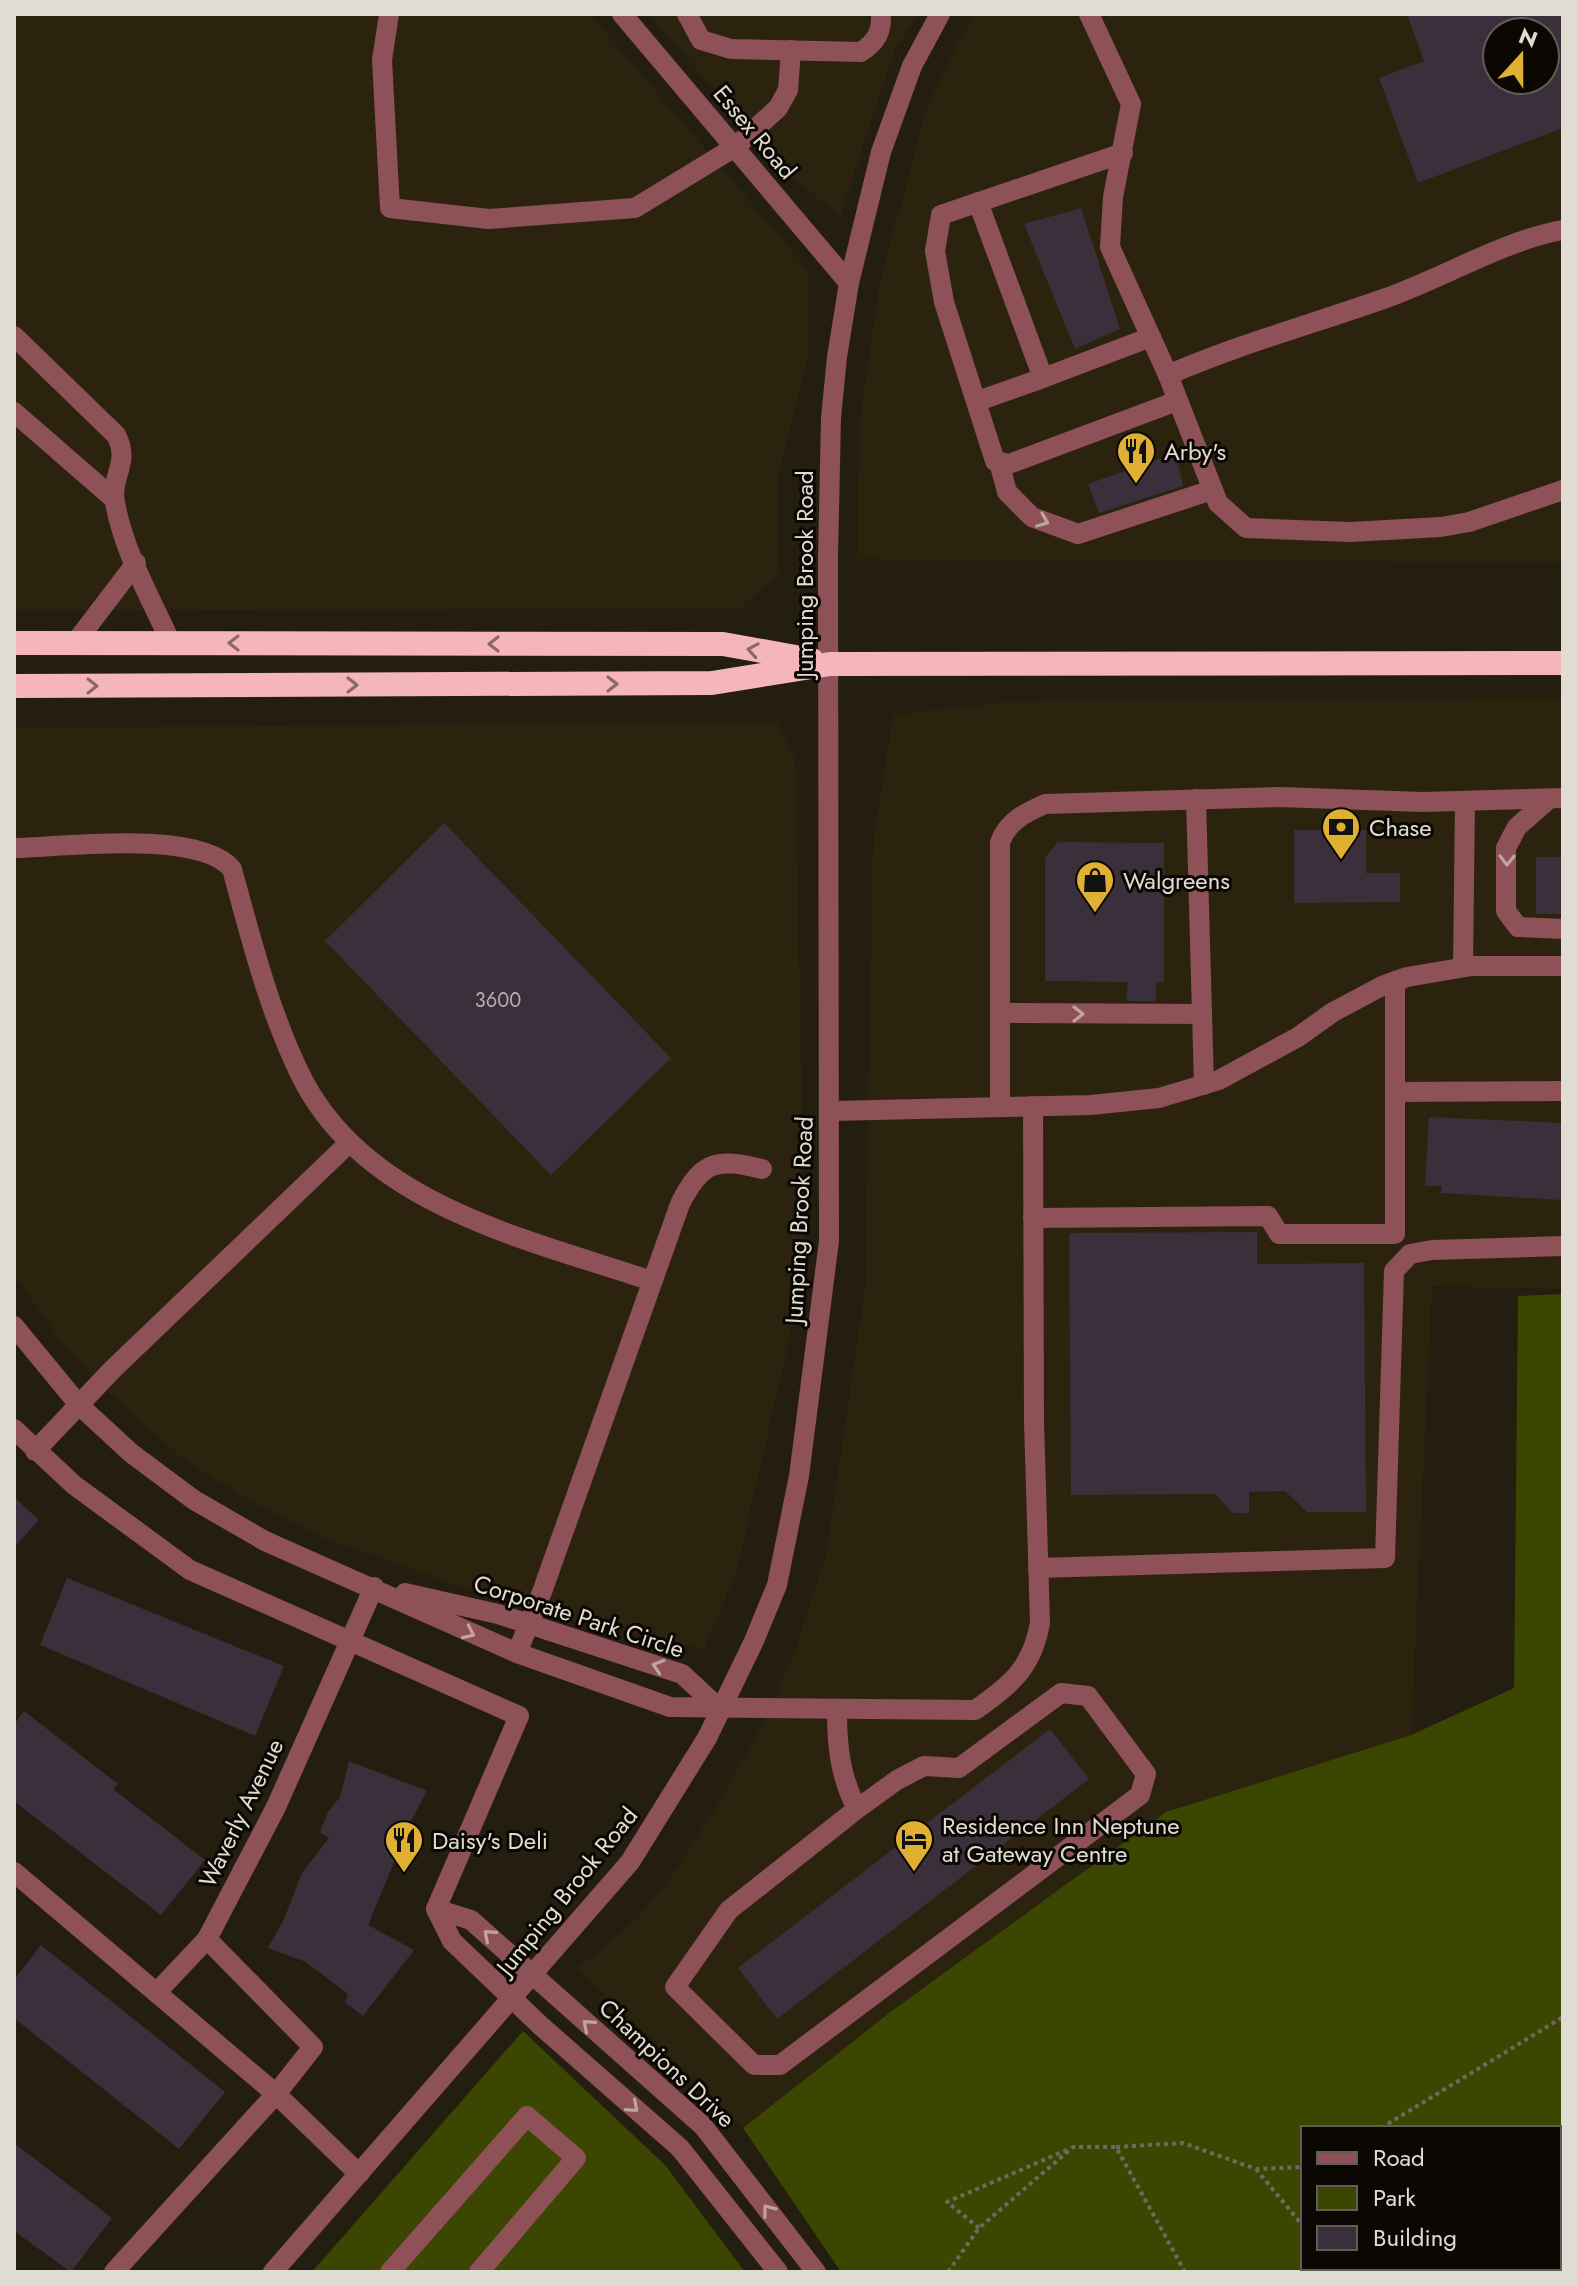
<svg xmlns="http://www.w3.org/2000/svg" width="1577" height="2286" font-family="Jost,sans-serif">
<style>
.built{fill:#2c230f;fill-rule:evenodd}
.green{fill:#3b4600;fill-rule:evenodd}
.building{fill:#3a2f3b;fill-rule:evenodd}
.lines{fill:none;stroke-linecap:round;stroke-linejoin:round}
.path{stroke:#6f6a5e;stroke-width:4;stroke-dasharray:4 4;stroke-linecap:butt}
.minor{stroke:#8d5157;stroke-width:20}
.highway{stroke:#f4b6bb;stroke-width:24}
.oneway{stroke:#bfa4a1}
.oneway2{stroke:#8b6869}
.labels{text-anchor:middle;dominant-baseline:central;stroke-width:6;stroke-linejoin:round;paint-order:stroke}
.number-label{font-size:20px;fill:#b6b1ad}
.street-label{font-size:24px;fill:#e0dcd3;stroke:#0b0804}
.poi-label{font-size:24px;fill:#e0dcd3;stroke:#0b0804;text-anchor:start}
</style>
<rect width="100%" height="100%" fill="#241e10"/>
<g class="built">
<polygon points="14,14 590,14 809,271 808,356 778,475 779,573 740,608 14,611"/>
<polygon points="648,14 919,14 895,49 840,217 786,171"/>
<path d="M976,14H1563V562L857,559L860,420L879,288L925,113L956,45ZM1497,32H1545V80H1497Z"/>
<polygon points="1563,698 1563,1289 1432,1286 1411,1735 1166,1812 893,2010 743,2128 578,1968 640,1916 677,1869 723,1796 760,1729 794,1654 826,1555 865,1289 873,843 893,715 1018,701"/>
<polygon points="778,722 795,759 805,1268 737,1570 704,1649 531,1612 323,1537 247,1499 181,1457 99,1384 64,1345 14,1274 14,728"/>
</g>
<g class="green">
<path d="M1563,1294V2272H841L743,2128L893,2010L1166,1812L1411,1735L1514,1688L1518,1296ZM1559,2128V2268H1303V2128Z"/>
<polygon points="523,2031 665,2165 745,2272 312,2272"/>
</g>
<g class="building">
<path d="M1407,14H1563V128L1418,183L1379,78L1424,61ZM1497,32H1545V80H1497Z"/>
<polygon points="1081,208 1120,329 1075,349 1024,224"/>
<polygon points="1176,453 1183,486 1099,513 1088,484"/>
<polygon points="444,823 671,1058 551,1175 325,941"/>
<polygon points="1294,830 1366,830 1366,873 1400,873 1400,902 1294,903"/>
<polygon points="1058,842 1164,843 1164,982 1156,982 1156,1001 1126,1001 1128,982 1045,981 1045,858"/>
<rect x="1536" y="857" width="27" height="57"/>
<polygon points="1429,1117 1563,1123 1563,1200 1441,1193 1442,1186 1425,1186"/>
<polygon points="1257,1232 1257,1264 1364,1263 1366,1512 1307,1512 1285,1491 1249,1492 1249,1513 1233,1513 1215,1494 1071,1495 1069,1233"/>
<polygon points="14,1497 39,1520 14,1547"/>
<polygon points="67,1578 284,1666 255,1736 40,1645"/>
<polygon points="24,1711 118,1784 113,1789 205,1860 161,1915 14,1801 14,1725"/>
<polygon points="1050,1729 1089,1779 777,2019 738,1968"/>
<polygon points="349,1761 427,1791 412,1819 368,1925 414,1950 363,2016 345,2002 348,1994 306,1962 268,1948 284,1919 302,1873 329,1838 320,1832 328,1812 340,1797"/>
<polygon points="41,1945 225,2092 179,2149 14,2018 14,1980"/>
<polygon points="14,2143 112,2218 71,2272 14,2231"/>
</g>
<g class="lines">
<g class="path">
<polyline points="1381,2128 1563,2017"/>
<polyline points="1116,2147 1183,2143 1256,2169 1303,2167"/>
<polyline points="1256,2169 1303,2226"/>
<polyline points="979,2228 947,2202 1069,2149"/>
<polyline points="1338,2268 1352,2272"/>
<polyline points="948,2272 979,2228 1073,2147 1116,2147 1185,2272"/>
</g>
<g class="minor">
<polyline points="389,14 382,60 390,208 489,219 635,208 735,147 778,108 788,90 791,50"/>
<polyline points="622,14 849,283"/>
<path d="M687,14L701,40L731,49L861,52C876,42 882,32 881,14"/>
<polyline points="1089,14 1131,104 1113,197 1110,247 1168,375 1218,503 1246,528 1350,532 1441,527 1469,522 1563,490"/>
<polyline points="1123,153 941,215 935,251 944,302 995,461 1009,464 1177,401"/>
<polyline points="978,202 1043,378 1151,337"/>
<path d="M14,336L116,435C131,463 110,476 115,502C123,550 151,599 171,643"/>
<path d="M1168,375C1239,344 1313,324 1386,298C1440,279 1508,239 1563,230"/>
<polyline points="978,401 1043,378"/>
<polyline points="14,412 114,499"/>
<polyline points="999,462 1007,492 1032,517 1078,534 1212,490"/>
<polyline points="75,643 136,563"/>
<polyline points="1196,799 1204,1085"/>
<polyline points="1549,799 1517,827 1506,848 1506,911 1518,927 1563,929"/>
<path d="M14,848C64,847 199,829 232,869C251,939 269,1011 301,1076C365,1205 527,1239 652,1281"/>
<polyline points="1463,967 1465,801"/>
<polyline points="1000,1013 1202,1014"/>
<polyline points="1395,1092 1563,1091"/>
<path d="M1000,1107V842C1008,821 1025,813 1045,804L1279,797L1423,802L1563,798"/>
<polyline points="831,1111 1091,1105 1159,1098 1219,1080 1298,1037 1333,1012 1382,986 1407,977 1472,966 1563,966"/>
<polyline points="1033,1218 1268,1216 1279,1234 1395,1234 1395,981"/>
<path d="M14,1326L79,1405L131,1453L194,1500L265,1541L517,1653L670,1707L975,1710C1011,1685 1032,1668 1040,1623L1034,1421L1033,1106"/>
<polyline points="14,1429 74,1485 190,1570 519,1716 436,1909 452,1941 541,2026 680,2148 778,2272"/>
<polyline points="35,1451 113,1369 349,1143"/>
<polyline points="1038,1568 1385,1558 1394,1271 1410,1254 1432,1250 1563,1246"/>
<polyline points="405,1593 498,1614 682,1674 721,1710"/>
<path d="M517,1653L542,1592L680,1204C702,1160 717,1158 762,1169"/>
<path d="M837,1710C837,1747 840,1776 857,1809L729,1910L675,1987L754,2065H780L1140,1795L1146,1774L1088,1696L1061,1693L959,1768L924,1766L897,1780L857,1809"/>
<polyline points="14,1872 276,2094 114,2272"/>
<polyline points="436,1909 471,1920 703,2126 816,2272"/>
<polyline points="207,1939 313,2047 276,2094 359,2174"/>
<polyline points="157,1992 207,1939 276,1807 374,1587"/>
<polyline points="273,2272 630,1862 707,1738 754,1641 777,1585 799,1476 829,1241 828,558 831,418 837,357 849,283 881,152 912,66 940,14"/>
<polyline points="390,2272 527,2116 576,2158 479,2272"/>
</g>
<g class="highway">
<polyline points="14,643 723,644 812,660"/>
<polyline points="14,686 712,683 830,664 1563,663"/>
</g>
</g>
<defs><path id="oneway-chevron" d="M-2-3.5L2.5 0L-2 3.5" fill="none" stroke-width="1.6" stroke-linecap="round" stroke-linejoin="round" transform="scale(2)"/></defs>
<g class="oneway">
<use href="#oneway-chevron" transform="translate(1043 521) rotate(22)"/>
<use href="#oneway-chevron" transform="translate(1507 860) rotate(91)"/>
<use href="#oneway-chevron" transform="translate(1078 1014)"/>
<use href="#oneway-chevron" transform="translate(469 1633) rotate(25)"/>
<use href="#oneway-chevron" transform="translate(658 1666) rotate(-162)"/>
<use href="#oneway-chevron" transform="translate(489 1935) rotate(-139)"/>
<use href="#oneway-chevron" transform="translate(588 2025) rotate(-139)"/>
<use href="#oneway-chevron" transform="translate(633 2107) rotate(41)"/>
<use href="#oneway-chevron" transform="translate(768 2210) rotate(-128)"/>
</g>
<g class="oneway2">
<use href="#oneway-chevron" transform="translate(234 643) rotate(-180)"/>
<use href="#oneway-chevron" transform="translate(494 644) rotate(-180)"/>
<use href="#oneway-chevron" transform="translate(753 650) rotate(-170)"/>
<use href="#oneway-chevron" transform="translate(612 684)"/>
<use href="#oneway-chevron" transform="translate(352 685)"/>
<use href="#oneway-chevron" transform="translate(92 686)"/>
</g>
<defs>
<symbol id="restaurant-pin" viewBox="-11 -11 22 30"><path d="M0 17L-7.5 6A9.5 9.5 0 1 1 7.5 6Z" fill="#e0b034" stroke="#0b0804"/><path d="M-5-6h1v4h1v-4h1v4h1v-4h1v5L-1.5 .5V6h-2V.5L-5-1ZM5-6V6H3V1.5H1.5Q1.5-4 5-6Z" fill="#111"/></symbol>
<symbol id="bank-pin" viewBox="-11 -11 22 30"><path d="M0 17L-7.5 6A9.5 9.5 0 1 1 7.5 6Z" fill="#e0b034" stroke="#0b0804"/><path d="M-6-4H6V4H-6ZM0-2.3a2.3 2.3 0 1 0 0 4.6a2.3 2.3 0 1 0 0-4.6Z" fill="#111"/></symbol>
<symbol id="shop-pin" viewBox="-11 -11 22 30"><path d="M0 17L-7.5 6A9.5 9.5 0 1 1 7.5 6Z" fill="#e0b034" stroke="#0b0804"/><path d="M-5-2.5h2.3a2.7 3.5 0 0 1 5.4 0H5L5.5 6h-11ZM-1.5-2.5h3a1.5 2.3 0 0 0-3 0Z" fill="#111"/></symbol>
<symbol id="hotel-pin" viewBox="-11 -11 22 30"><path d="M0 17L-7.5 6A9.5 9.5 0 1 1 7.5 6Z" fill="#e0b034" stroke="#0b0804"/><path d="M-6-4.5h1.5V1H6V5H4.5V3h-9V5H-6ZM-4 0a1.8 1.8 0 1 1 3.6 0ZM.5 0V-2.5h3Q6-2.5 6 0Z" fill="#111"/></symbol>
</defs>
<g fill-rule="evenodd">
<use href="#restaurant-pin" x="1114" y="429" width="44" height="60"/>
<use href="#bank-pin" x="1319" y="805" width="44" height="60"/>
<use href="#shop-pin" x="1073" y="858" width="44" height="60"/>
<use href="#hotel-pin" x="892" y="1817" width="44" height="60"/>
<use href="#restaurant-pin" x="382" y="1818" width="44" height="60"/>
</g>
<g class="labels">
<g class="number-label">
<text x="498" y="1000">3600</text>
</g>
<g class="street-label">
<text transform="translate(755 132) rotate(50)">Essex Road</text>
<text transform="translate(804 574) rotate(-90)">Jumping Brook Road</text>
<text transform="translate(799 1220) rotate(-87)">Jumping Brook Road</text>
<text transform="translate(579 1616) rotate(18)">Corporate Park Circle</text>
<text transform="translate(241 1813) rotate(-64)">Waverly Avenue</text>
<text transform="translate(567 1891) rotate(-51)">Jumping Brook Road</text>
<text transform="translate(667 2063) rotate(43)">Champions Drive</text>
</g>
<g class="poi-label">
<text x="1164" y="451">Arby's</text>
<text x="1369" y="827">Chase</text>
<text x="1123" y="880">Walgreens</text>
<text x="942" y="1825">Residence Inn Neptune<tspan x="942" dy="28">at Gateway Centre</tspan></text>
<text x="432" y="1840">Daisy's Deli</text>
</g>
</g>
<rect width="1577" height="2286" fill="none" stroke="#e0dcd3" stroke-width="32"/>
<rect x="1301" y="2126" width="260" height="144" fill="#0b0804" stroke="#605d57" stroke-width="2"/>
<rect x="1317" y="2152" width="40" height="12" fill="#8d5157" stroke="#605d57" stroke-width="2"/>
<text x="1373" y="2166" font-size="24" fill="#e0dcd3">Road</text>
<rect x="1317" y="2186" width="40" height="24" fill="#3b4600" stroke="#605d57" stroke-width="2"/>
<text x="1373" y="2206" font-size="24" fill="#e0dcd3">Park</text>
<rect x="1317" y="2226" width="40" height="24" fill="#3a2f3b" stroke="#605d57" stroke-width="2"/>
<text x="1373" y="2246" font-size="24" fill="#e0dcd3">Building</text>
<g transform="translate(1521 56) rotate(21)"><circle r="38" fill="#0b0804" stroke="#605d57" stroke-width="2"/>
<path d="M0-6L14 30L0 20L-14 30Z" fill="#e0b034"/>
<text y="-12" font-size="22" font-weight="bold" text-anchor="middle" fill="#e0dcd3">N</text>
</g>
</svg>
